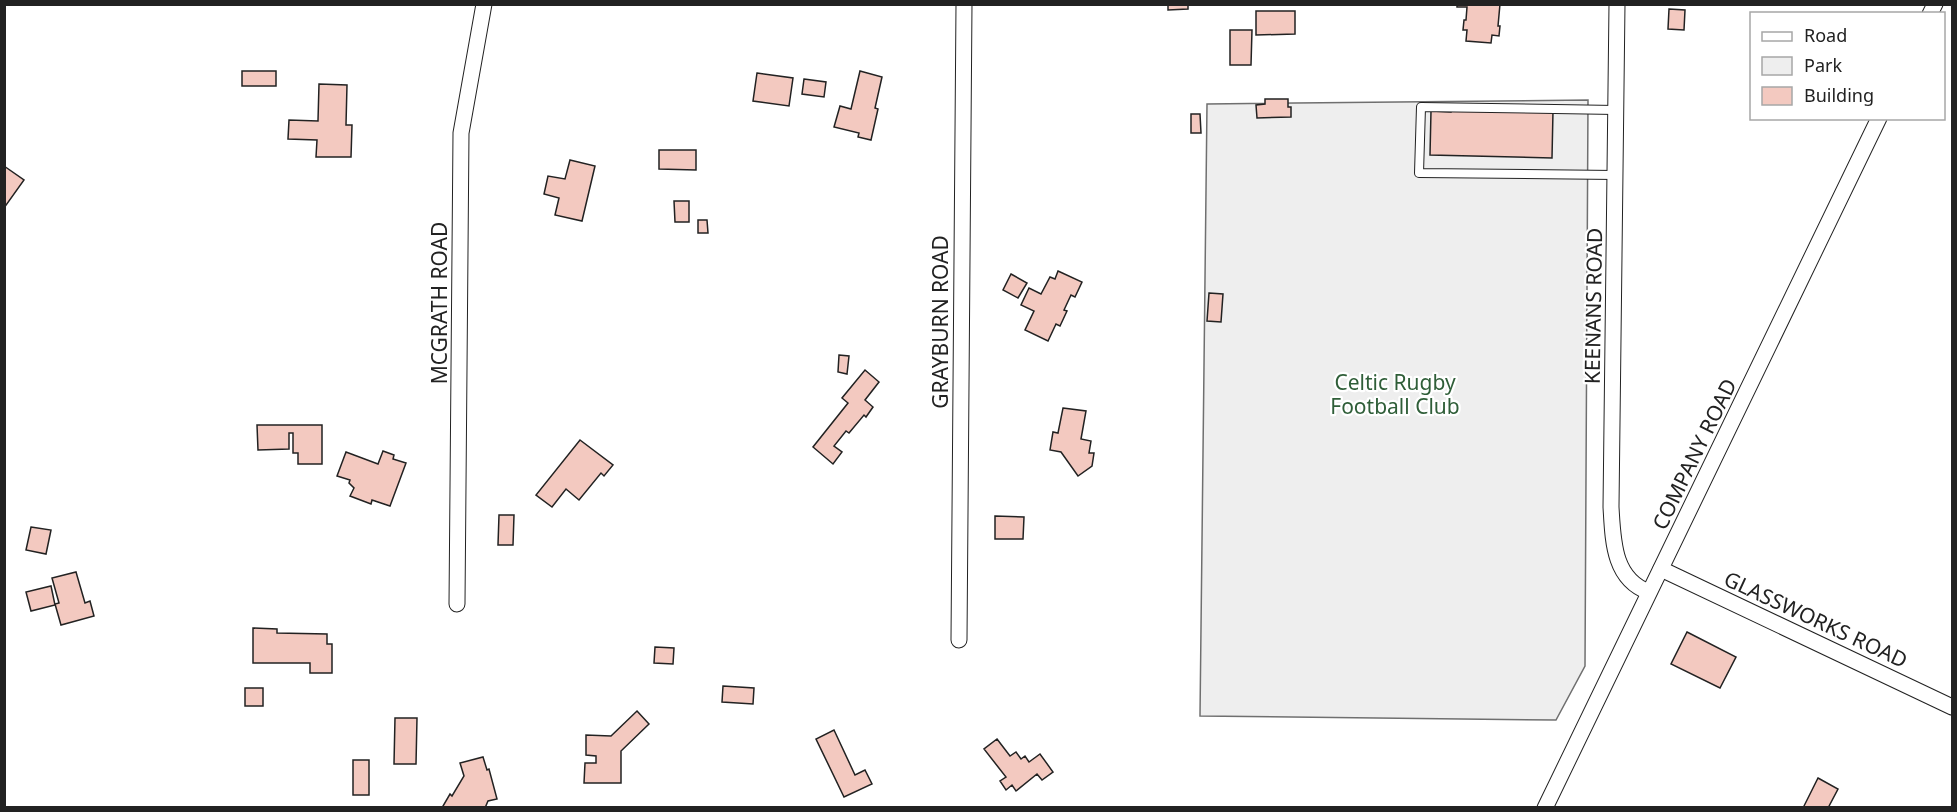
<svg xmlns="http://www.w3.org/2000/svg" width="1957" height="812" font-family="'Noto Sans',sans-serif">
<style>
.green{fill:#eee;stroke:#6f6f6f;stroke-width:1.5}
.building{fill:#f3c9c0;stroke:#222;stroke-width:1.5}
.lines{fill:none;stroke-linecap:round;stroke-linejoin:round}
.lane-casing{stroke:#222;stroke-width:10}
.street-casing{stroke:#222;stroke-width:17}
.lane{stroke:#fff;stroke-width:8}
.street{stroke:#fff;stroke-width:15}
.labels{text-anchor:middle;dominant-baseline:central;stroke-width:4.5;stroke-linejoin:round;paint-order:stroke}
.street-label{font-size:21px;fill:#222;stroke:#fff}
.park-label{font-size:21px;fill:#2f5e38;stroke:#fff}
</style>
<rect width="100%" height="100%" fill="#fff"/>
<polygon class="green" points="1588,100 1585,666 1556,720 1200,716 1207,104"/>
<g class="building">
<polygon points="1168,4 1188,4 1188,9 1168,10"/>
<polygon points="1457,4 1500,4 1498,26 1500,26 1499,36 1492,35 1491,43 1466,41 1467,30 1463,30 1464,20 1466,20 1467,7 1457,7"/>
<polygon points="1669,9 1685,10 1684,30 1668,29"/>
<polygon points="1256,11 1295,11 1295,34 1256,35"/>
<polygon points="1230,30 1252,30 1251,65 1230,65"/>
<rect x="242" y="71" width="34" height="15"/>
<polygon points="860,71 882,77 875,108 878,109 871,140 858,137 859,133 834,127 840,106 851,109"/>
<polygon points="757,73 793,78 789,106 753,101"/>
<polygon points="804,79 826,82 824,97 802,94"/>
<polygon points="319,84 347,85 346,125 352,125 351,157 316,157 317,140 288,139 289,120 318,121"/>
<polygon points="1265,99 1288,99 1288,107 1291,107 1291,117 1257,118 1256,105 1265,104"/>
<polygon points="1451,109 1553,111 1552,158 1430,155 1431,111 1451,112"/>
<polygon points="1191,114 1200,114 1201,133 1191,133"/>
<polygon points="659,150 696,150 696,170 659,169"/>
<polygon points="570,160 595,166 582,221 555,215 559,198 544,194 548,176 565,179"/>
<polygon points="4,166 24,180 4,208"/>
<polygon points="674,201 689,201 689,222 675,222"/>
<polygon points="698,220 707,220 708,233 698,233"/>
<polygon points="1058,271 1082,282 1075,297 1071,295 1064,310 1067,311 1060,326 1056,324 1048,341 1025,330 1034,311 1021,305 1029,288 1041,294 1050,277 1055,279"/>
<polygon points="1011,274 1027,283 1018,298 1003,290"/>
<polygon points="1209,293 1223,294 1221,322 1207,321"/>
<polygon points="839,355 849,356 847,374 838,372"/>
<polygon points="865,370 879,382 865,400 873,407 866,417 864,415 849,433 846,431 834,446 842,452 833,464 813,447 848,403 842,398"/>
<polygon points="1063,408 1086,411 1081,439 1091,441 1089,453 1094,453 1092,466 1078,476 1061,452 1050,450 1053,432 1058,433"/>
<polygon points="257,425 322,425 322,464 298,464 298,453 293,453 293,433 289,433 289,449 258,450"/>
<polygon points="580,440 613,465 604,476 601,473 579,500 566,489 552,507 536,495"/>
<polygon points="383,451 394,455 393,459 406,463 390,506 372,500 371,504 350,496 354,488 349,483 350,480 337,476 346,452 378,464"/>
<polygon points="499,515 514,515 513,545 498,545"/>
<polygon points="995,516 1024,517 1023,539 995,539"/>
<polygon points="31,527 51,530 46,554 26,550"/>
<polygon points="76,572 85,603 90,601 94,616 61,625 55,604 59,603 52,578"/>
<polygon points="51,586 55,605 31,611 26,592"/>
<polygon points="253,628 277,629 277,633 327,634 327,644 332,644 332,673 310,673 310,663 253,663"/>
<polygon points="1687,632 1736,657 1720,688 1671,664"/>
<polygon points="655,647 674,648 673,664 654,663"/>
<polygon points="723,686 754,688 753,704 722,702"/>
<rect x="245" y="688" width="18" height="18"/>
<polygon points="637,711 649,724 621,751 621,783 584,783 585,763 596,763 596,756 586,755 586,735 611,736"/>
<polygon points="395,718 417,718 416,764 394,764"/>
<polygon points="834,730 855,775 865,770 872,784 844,797 816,739"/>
<polygon points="997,739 1010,756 1016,752 1021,759 1025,756 1029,762 1040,754 1053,772 1042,780 1037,774 1016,791 1012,785 1006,790 1000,781 1006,777 984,749"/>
<polygon points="483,757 487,770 489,769 497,799 488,801 485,808 446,808 443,806 450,794 452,796 464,776 460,763"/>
<rect x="353" y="760" width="16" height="35"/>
<polygon points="1818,778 1838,789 1828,808 1806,808 1804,806"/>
</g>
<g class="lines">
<defs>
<polyline id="lane" points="1616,175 1419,173 1421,107 1616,110"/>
<g id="street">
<path d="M1617,4L1611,507C1613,540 1613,579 1649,592"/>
<polyline points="1930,14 1935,4"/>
<polyline points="1661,569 1952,707"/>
<polyline points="457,604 461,133 484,4"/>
<polyline points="959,640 964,4"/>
<polyline points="1545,808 1879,118"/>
</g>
</defs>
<use href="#lane" class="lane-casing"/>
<use href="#street" class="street-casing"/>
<use href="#lane" class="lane"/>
<use href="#street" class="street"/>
</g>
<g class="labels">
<g class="street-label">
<text transform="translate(439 303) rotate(-90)">MCGRATH ROAD</text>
<text transform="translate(1593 306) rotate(-89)">KEENANS ROAD</text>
<text transform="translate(940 322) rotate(-90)">GRAYBURN ROAD</text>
<text transform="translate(1694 454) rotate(-64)">COMPANY ROAD</text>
<text transform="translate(1816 619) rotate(25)">GLASSWORKS ROAD</text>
</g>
<g class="park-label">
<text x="1395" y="382">Celtic Rugby<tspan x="1395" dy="24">Football Club</tspan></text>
</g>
</g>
<rect width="1957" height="812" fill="none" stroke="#222222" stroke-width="12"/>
<rect x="1750" y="12" width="195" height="108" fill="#ffffff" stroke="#a7a7a7" stroke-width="1.5"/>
<rect x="1762" y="32" width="30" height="9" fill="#ffffff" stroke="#a7a7a7" stroke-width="1.5"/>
<text x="1804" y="42" font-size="18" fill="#222222">Road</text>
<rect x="1762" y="57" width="30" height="18" fill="#eeeeee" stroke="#a7a7a7" stroke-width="1.5"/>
<text x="1804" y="72" font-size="18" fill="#222222">Park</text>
<rect x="1762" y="87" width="30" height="18" fill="#f3c9c0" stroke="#a7a7a7" stroke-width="1.5"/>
<text x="1804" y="102" font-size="18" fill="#222222">Building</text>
</svg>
